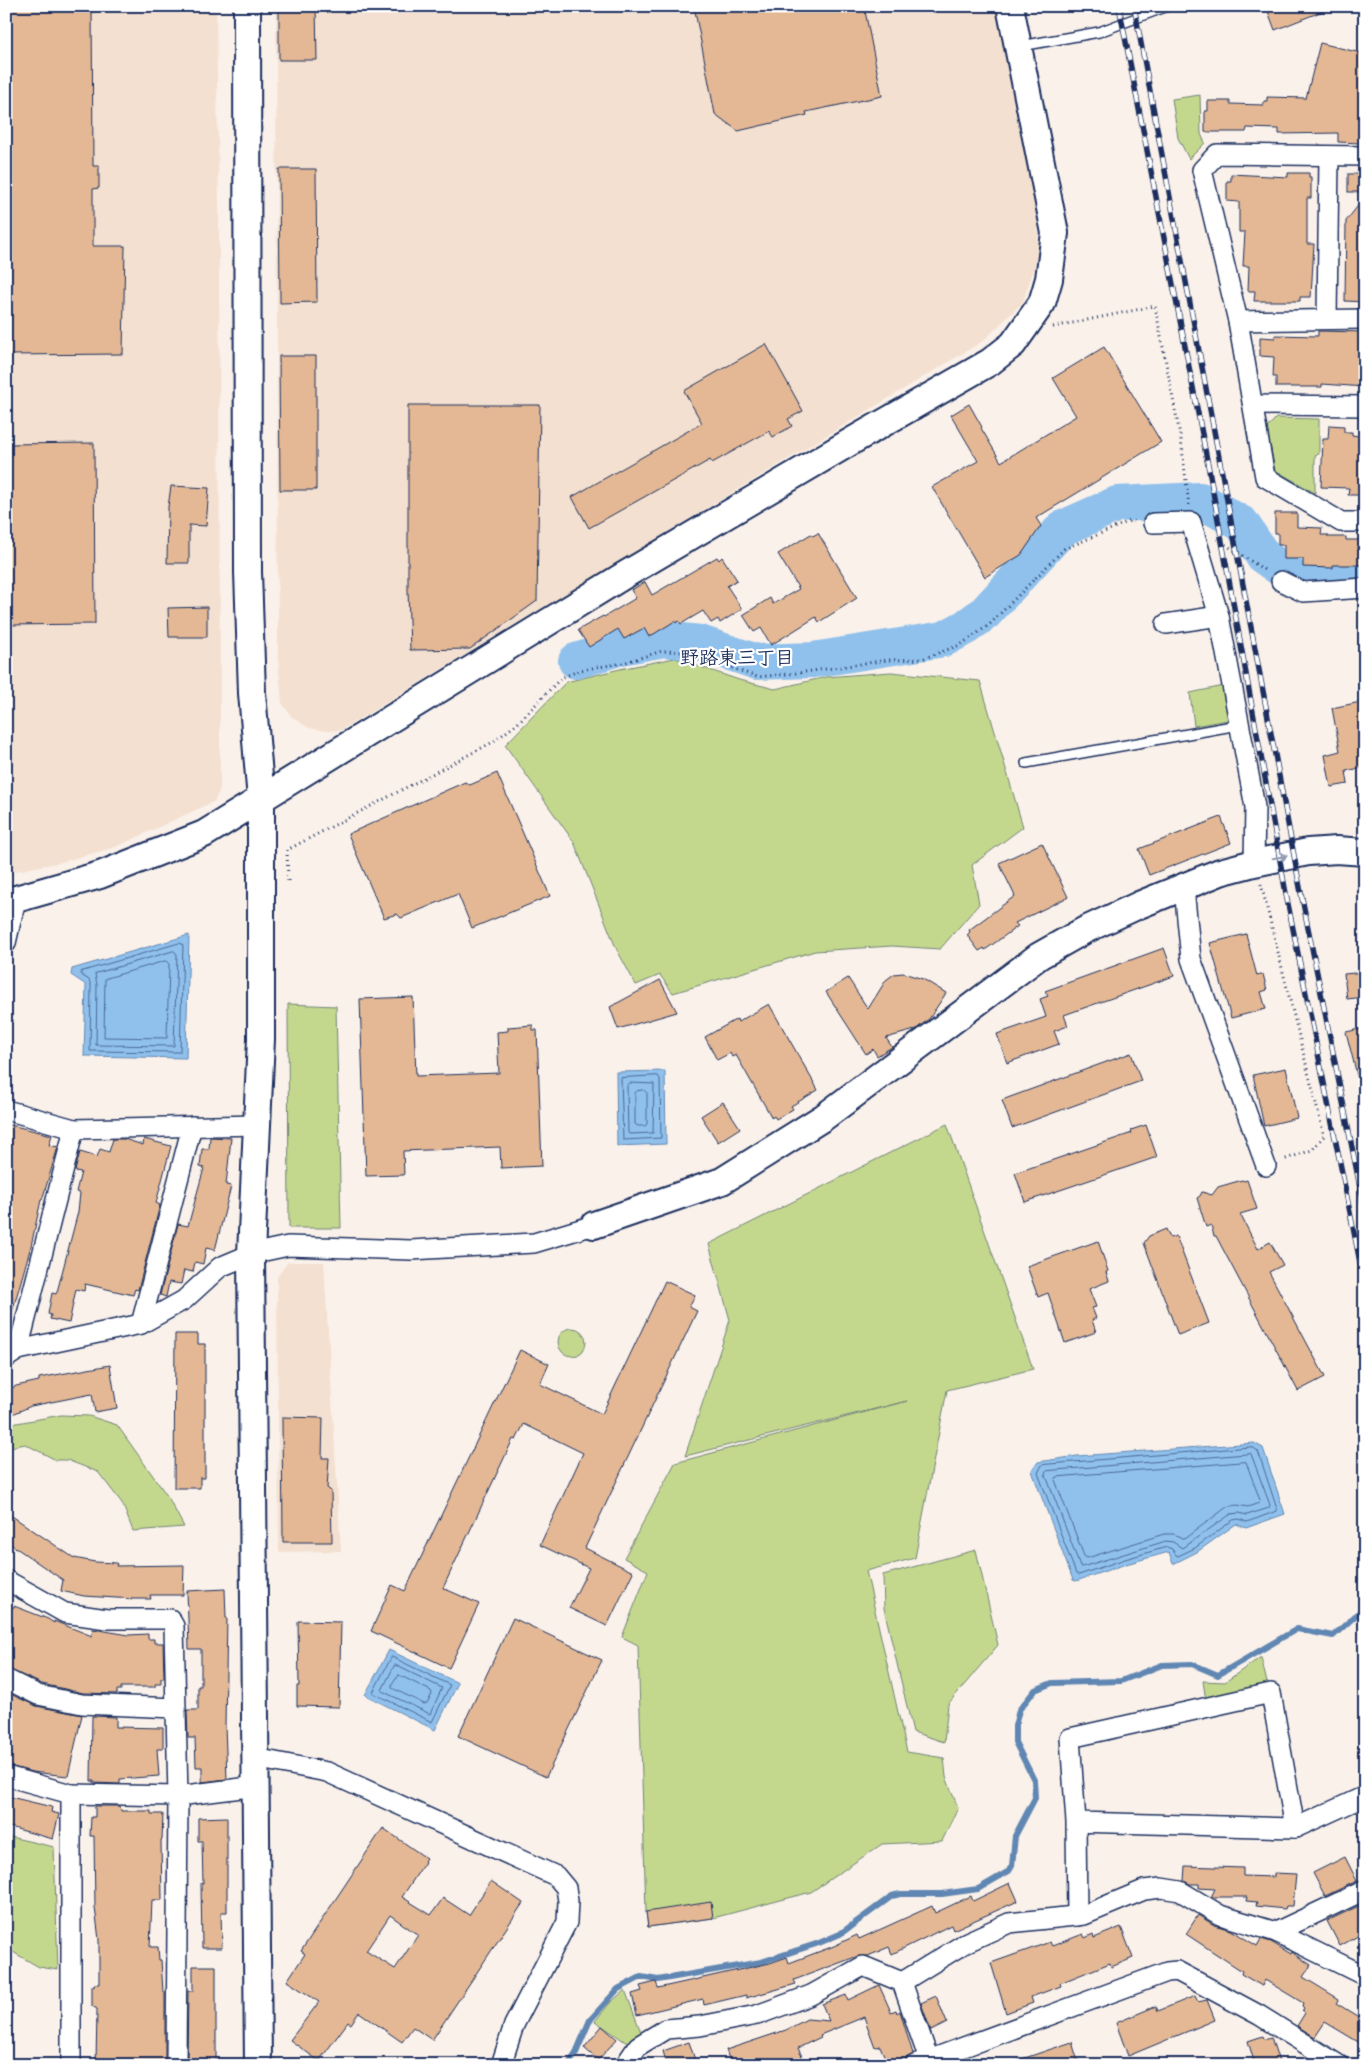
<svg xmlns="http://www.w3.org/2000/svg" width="1371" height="2071" font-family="Itim,'Klee One',sans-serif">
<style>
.built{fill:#f3e0d0}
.green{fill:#c4d88d;stroke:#708476}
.water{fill:#90c1ec;stroke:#6187b3}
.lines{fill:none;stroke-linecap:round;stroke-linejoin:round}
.shore{stroke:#4a6997;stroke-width:1}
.stream{stroke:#6187b3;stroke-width:6}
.river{stroke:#90c1ec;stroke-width:36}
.building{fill:#e4b894;stroke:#1b2f5e;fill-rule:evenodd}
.lane-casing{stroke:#1b2f5e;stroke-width:12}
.street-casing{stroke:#1b2f5e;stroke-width:22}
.secondary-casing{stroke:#1b2f5e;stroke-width:30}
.path{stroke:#1b2f5e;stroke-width:3;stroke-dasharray:1 4;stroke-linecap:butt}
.lane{stroke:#fff;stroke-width:9}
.street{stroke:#fff;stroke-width:19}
.secondary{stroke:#fff;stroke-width:26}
.rail-casing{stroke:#1b2f5e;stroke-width:5.5}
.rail{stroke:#fff;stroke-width:4;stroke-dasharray:11;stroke-linecap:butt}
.oneway{stroke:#8d97ae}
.labels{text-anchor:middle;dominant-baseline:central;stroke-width:4.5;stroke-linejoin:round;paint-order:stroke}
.neighbourhood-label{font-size:19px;font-weight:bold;fill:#1b2f5e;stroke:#fff}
</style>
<rect width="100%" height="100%" fill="#faf1ea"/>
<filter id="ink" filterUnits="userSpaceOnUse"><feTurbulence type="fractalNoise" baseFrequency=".02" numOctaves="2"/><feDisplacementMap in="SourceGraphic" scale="10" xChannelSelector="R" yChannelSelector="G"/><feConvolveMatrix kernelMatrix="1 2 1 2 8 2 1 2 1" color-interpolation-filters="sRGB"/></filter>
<g filter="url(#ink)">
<g class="built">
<polygon points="6,6 216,6 219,215 220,788 215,801 116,847 61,862 6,873"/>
<polygon points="276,6 1001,6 1036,195 1039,253 1023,302 983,341 341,730 326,731 309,728 292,717 282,703 278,657"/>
<polygon points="288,1262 324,1262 341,1551 279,1552 277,1277"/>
</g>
<g class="green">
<polygon points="1200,95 1201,134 1205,143 1189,159 1178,138 1172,99"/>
<polygon points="1276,418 1319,419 1319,454 1315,455 1315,493 1275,470 1267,428"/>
<polygon points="675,658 739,680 775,689 826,677 891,672 980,681 1023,827 972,865 979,904 940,949 892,946 815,951 673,993 660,975 636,985 616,948 574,842 505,745 566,682 620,669"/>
<polygon points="1224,686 1233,719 1194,726 1190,693"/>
<polygon points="288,1004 336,1006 341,1228 289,1228"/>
<polygon points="947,1124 1033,1369 947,1390 915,1558 866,1571 907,1752 944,1758 946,1777 958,1808 942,1841 882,1844 811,1892 713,1918 648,1927 646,1912 638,1645 622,1637 648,1571 624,1558 675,1463 907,1401 685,1456 730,1320 709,1244"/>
<circle cx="572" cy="1342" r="14"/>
<polygon points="61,1415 89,1416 117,1425 168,1497 184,1527 133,1531 122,1503 98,1472 67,1460 56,1460 25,1444 6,1448 6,1425"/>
<polygon points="976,1550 998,1645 948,1704 944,1742 913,1732 884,1608 883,1575"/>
<polygon points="1261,1657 1267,1683 1206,1701 1203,1681 1225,1682"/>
<polygon points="6,1836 54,1847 58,1970 39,1967 6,1948"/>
<polygon points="625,1990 642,2035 630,2045 595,2021 610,2003"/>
</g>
<g class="water">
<polygon points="189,935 186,1058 84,1056 86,985 71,975 72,969"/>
<polygon points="665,1071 666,1144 617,1146 616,1072"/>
<polygon points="1254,1443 1263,1448 1285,1514 1246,1528 1236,1524 1197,1552 1173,1564 1169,1552 1126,1564 1076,1581 1073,1580 1033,1474 1032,1470 1038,1462 1077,1456"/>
<polygon points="389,1650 458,1683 435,1730 365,1695"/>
</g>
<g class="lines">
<g class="shore">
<polygon points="180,943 183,945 180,1052 90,1051 91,985 89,980 81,975 81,972"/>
<polygon points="174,951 177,954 174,1046 96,1045 97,985 95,974"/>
<polygon points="166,961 169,964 167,1038 104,1037 105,979"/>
<polygon points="658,1076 660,1079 661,1138 623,1140 621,1078"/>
<polygon points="630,1083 654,1084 653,1133 630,1134 628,1133 627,1086"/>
<polygon points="644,1090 647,1093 647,1124 645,1126 638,1126 635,1124 635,1093 637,1091"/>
<polygon points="1252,1447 1258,1451 1277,1509 1277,1511 1247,1522 1239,1519 1233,1520 1195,1548 1178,1556 1176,1555 1172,1549 1167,1547 1125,1559 1079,1575 1076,1574 1038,1473 1042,1465"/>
<polygon points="1251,1454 1270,1505 1269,1508 1247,1515 1239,1513 1231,1514 1182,1548 1173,1542 1166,1541 1082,1567 1080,1566 1045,1473 1047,1471"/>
<polygon points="1246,1462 1260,1500 1259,1503 1248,1507 1237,1505 1227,1507 1184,1539 1174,1534 1164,1534 1087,1558 1084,1556 1055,1480 1057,1477 1079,1475"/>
<polygon points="392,1657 450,1685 432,1722 373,1693"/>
<polygon points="395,1665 442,1688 430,1714 382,1691"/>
<polygon points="399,1675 431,1691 432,1694 427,1703 424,1704 392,1688 392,1685"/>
</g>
<polyline class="stream" points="568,2065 575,2055 590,2020 618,1989 641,1977 658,1980 761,1962 819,1943 840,1934 892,1896 900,1894 942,1894 978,1889 1009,1871 1012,1866 1015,1836 1035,1798 1034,1780 1015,1742 1015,1726 1019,1710 1035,1690 1052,1683 1121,1681 1162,1665 1192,1664 1218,1675 1297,1629 1333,1636 1365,1607"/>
<polyline class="river" points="576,661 621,647 664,639 700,643 757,662 813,660 944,639 966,627 985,613 1063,528 1117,504 1200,500 1242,524 1263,556 1291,576 1311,584 1365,577"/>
</g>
<g class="building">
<polygon points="6,6 92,6 93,166 99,166 99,188 93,189 93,246 125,246 123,354 6,355"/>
<polygon points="279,6 316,6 317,60 279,60"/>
<polygon points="694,6 864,6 882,96 806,112 807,115 738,131 715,114"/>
<polygon points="1266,6 1333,6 1333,7 1275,30"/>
<polygon points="1320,43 1365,54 1365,93 1363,93 1360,143 1338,142 1338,133 1279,134 1279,129 1247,128 1246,132 1205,132 1205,111 1208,111 1208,101 1230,101 1230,104 1264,105 1264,101 1267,101 1267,97 1306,98"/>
<polygon points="279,169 316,169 317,302 280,303"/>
<polygon points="1288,173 1309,173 1309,177 1311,177 1311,198 1307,198 1307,244 1314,244 1311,297 1300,297 1300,301 1254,301 1255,291 1248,291 1249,266 1243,266 1245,232 1239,232 1239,202 1227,201 1227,181 1231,181 1231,174 1288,177"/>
<rect x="1348" y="174" width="17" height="18"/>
<polygon points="1365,197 1365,302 1345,301 1346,221"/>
<polygon points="1318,331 1365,332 1365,387 1322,384 1322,387 1276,387 1276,377 1273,377 1274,357 1260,356 1260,337 1275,338 1275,335 1318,336"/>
<polygon points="766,344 803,411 788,419 792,426 773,437 769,431 712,463 710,460 589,528 572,497 702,423 684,391"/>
<polygon points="1104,347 1161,442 1036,518 1041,526 1021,555 985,577 932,487 978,461 951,415 969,404 982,427 981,428 1001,462 1076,416 1053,378"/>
<polygon points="279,356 316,356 316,490 280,490"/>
<polygon points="408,405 540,405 537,601 470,649 410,650 408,590"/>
<polygon points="1329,425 1344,426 1344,432 1352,432 1352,435 1365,437 1365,495 1348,495 1349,488 1321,487 1323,439 1328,439"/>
<polygon points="94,443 95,624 6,625 6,444"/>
<polygon points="171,486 209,488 206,526 189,525 189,563 167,563 168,507"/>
<polygon points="1275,513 1297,513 1297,527 1322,528 1321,535 1328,535 1328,537 1346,537 1346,540 1365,540 1365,565 1333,565 1333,568 1303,567 1303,559 1284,559 1284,545 1278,545 1278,533 1275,533"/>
<polygon points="818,533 857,598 819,622 816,617 771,645 761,628 754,632 743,615 770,598 773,604 799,589 778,554 811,534 813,536"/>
<polygon points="717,557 719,560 722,557 737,580 727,586 742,609 720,623 718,619 711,623 703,611 681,624 679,621 676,623 675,621 649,637 644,628 624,639 618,629 589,647 578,630 603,616 604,617 636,598 631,590 645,582 652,595"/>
<polygon points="207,607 207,637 169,637 168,608"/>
<polygon points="1365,701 1365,767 1346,771 1348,784 1331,787 1325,755 1340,751 1332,708"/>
<polygon points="497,773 550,896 472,928 458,894 401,918 397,914 384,918 348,834 465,782 470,785"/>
<polygon points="1221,817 1231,843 1149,875 1139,849"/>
<polygon points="1042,843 1068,897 1015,923 1018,926 985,950 984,948 979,951 967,935 970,932 969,930 1015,896 999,863"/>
<polygon points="1246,934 1257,976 1263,974 1267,990 1261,992 1266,1009 1231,1018 1210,943"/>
<polygon points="1164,948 1174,976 1064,1015 1068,1026 1054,1031 1059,1044 1007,1063 997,1034 1046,1017 1040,999 1048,996 1045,991"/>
<polygon points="1365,972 1365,997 1347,999 1344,974"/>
<polygon points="903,973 923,979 946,993 929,1019 915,1030 886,1038 892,1047 877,1056 873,1049 866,1054 826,992 848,978 868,1009 886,980 894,974"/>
<polygon points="660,980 677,1012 618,1029 610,1007"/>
<polygon points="413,997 416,1076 499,1073 497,1032 508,1031 508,1027 533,1025 533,1030 537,1030 542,1166 501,1168 500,1147 403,1151 404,1175 366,1176 360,999"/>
<polygon points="769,1004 818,1090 791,1106 793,1109 776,1119 774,1116 772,1118 736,1055 732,1057 730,1053 717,1060 705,1037 737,1019 738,1022"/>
<polygon points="1365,1028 1365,1083 1359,1083 1346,1032"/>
<polygon points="1131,1053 1141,1081 1012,1128 1002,1100"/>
<polygon points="1286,1068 1297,1118 1264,1126 1253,1075"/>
<polygon points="723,1102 740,1128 718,1142 701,1116"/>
<polygon points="6,1124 52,1135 49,1145 58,1147 42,1200 41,1200 31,1246 11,1316 6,1315"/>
<polygon points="1146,1125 1157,1157 1025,1202 1015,1173 1132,1133 1131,1130"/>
<polygon points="210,1137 231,1138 226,1185 231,1186 215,1250 206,1248 203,1264 195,1262 193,1272 184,1270 181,1284 169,1282 166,1297 160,1295 178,1224 188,1226 204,1168 200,1167 202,1149 209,1149"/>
<polygon points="113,1139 124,1139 143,1145 144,1139 171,1146 156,1203 160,1205 138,1290 135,1289 133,1295 85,1284 84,1291 76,1289 69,1323 50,1319 51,1315 48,1314 52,1293 56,1294 57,1292 78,1212 80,1193 76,1192 81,1172 75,1171 80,1152 97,1157 100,1149 109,1152"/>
<polygon points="1242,1180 1244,1181 1247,1180 1257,1209 1240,1214 1258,1249 1270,1242 1283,1265 1269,1272 1325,1377 1298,1391 1216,1236 1214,1236 1211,1225 1206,1227 1197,1198 1200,1196 1202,1192 1212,1195 1218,1187"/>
<polygon points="1166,1229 1170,1238 1176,1236 1209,1323 1178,1335 1144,1243 1149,1236"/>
<polygon points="1098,1241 1108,1271 1106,1272 1109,1281 1089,1289 1096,1307 1092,1308 1096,1318 1092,1320 1096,1332 1065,1343 1048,1293 1038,1297 1027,1266"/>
<polygon points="665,1281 695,1295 689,1307 697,1311 585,1548 633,1572 607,1626 569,1608 589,1568 540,1545 583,1453 524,1424 516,1440 513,1439 443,1588 479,1604 449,1668 371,1631 392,1585 405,1591 520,1350 549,1364 540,1384 602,1414"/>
<polygon points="175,1334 198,1334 198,1344 205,1344 205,1478 200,1478 200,1488 174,1488"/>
<polygon points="110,1365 117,1408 95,1412 92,1394 31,1406 6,1417 6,1391 16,1386 39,1381 39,1378"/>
<polygon points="282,1417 323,1418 322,1458 329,1458 327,1488 331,1491 332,1542 283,1542"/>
<polygon points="6,1512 74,1558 95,1562 117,1563 116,1566 184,1565 183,1595 150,1595 151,1599 133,1599 84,1596 61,1591 63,1580 6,1541"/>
<polygon points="225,1589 226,1618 227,1618 225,1725 227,1779 202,1782 202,1767 196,1767 195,1738 188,1738 187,1710 198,1710 198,1686 201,1686 201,1649 189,1649 187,1591"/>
<polygon points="6,1603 13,1608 14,1606 48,1619 54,1623 54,1621 92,1636 93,1629 129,1635 148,1634 148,1639 154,1639 154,1643 163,1643 164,1678 161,1678 161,1684 155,1684 155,1687 121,1687 121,1690 117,1690 117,1694 83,1693 42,1684 6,1668"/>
<polygon points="513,1618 602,1660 546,1777 458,1736"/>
<polygon points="298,1621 341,1622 339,1707 297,1706 297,1686 299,1686"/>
<polygon points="6,1692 36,1706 82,1715 68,1776 32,1772 6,1765"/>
<polygon points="92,1716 116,1717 116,1727 163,1728 163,1749 157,1749 159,1776 120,1779 120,1784 94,1783 94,1781 91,1781"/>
<polygon points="6,1796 52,1807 51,1812 59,1814 53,1839 6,1826"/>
<polygon points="95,1806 120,1806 121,1811 151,1811 151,1814 163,1814 162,1840 161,1840 162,1900 152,1900 150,1947 158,1947 159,1960 161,1960 163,1992 165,1992 165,2065 96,2065 97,2009 92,2006 92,1986 94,1987 94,1984 99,1984 99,1940 95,1907 94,1836 90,1836 91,1817 95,1817"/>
<polygon points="227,1817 227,1912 221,1912 222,1948 202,1948 201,1883 203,1883 202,1841 198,1841 198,1818"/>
<path d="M383,1828L426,1858L424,1861L425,1862L402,1897L431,1915L443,1898L469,1915L491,1881L523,1903L432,2040L413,2027L402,2042L359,2012L351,2024L348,2022L319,2061L290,2040L319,2002L287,1981L305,1954L301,1951ZM390,1915L418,1935L395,1969L366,1951Z"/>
<polygon points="1345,1857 1357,1881 1325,1896 1313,1873"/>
<polygon points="1185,1866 1243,1868 1243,1876 1274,1877 1274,1873 1296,1874 1293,1906 1286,1906 1285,1909 1256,1906 1257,1902 1246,1901 1247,1897 1211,1897 1215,1889 1199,1888 1199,1884 1190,1884 1184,1881"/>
<polygon points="1010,1883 1018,1901 953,1930 951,1925 892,1954 889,1947 868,1956 858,1956 794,1980 796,1984 746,1998 746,1995 704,2005 703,1999 637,2015 632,1994 642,1991 640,1986 656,1982 658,1988 770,1963 787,1957 789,1963 834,1946 857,1935 859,1939 932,1906 935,1913 971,1896 973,1901"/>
<polygon points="711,1902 713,1918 648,1927 646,1912"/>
<polygon points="1365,1903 1365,1932 1340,1946 1327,1921"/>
<polygon points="1198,1915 1214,1925 1231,1930 1257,1946 1261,1939 1271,1942 1291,1954 1292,1952 1296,1955 1311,1965 1303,1977 1339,1999 1336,2003 1365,2021 1365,2046 1325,2022 1315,2037 1297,2026 1305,2013 1302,2011 1304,2008 1302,2006 1303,2003 1265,1980 1262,1986 1241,1974 1242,1971 1186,1934"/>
<polygon points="1121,1927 1133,1958 1111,1967 1110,1963 1060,1983 1061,1986 1031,1997 1033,2003 1006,2013 991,1963 1050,1942 1052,1946 1083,1934 1085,1938 1093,1934 1094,1938"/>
<polygon points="193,1966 216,1966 216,2065 187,2065 188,1991 193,1991"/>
<polygon points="879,1985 891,2012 896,2010 897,2013 900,2011 913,2054 906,2058 888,2065 880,2046 875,2047 864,2017 820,2035 821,2037 798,2048 806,2065 731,2065 726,2050 786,2030 807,2019 829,2021 822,2004 846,1995 848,2000"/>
<polygon points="936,1996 947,2023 931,2031 921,2003"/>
<polygon points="1195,1996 1198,2002 1207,2000 1215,2020 1128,2056 1116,2023 1156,2006 1158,2011"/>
<polygon points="602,2026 617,2039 598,2060 584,2048"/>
<polygon points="1263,2036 1264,2039 1271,2037 1280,2065 1255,2065 1248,2041"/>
<polygon points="689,2042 695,2060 678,2065 667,2065 663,2051"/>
<polygon points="1072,2042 1079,2065 1014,2065 1013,2062"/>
</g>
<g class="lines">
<defs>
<g id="lane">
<polyline points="1021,46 1099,32 1168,6"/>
<polyline points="1026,763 1238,725"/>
</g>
<g id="street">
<polyline points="1365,156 1217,154 1202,170 1238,321 1265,477 1341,522 1365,522"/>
<polyline points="1327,319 1329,156"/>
<polyline points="1238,321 1365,319"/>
<polyline points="1253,405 1365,406"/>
<polyline points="1153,523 1191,522 1219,616 1255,807 1254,863"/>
<polyline points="1281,581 1303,592 1365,588"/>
<polyline points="1166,624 1219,616"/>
<polyline points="1184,888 1191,959 1266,1166"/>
<polyline points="6,943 16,899"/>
<polyline points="6,1110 74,1129 258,1125"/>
<polyline points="141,1324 192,1126"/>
<polyline points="18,1350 74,1129"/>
<polyline points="6,1358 18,1350 141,1324 184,1300 220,1267 251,1254 288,1246 411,1250 534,1243 594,1225"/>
<polyline points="6,1580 65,1613 107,1619 170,1619 174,1626 178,1796 176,2065"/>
<polyline points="6,1679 38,1695 82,1704 175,1708"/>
<polyline points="255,1758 327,1772 556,1876 566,1888 568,1901 567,1922 514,2025 501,2065"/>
<polyline points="6,1776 71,1794 71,2065"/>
<polyline points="71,1794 178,1796 257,1786"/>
<polyline points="1076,1822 1295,1828 1271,1693 1070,1738 1076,1822 1077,1916"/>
<polyline points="1295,1828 1365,1796"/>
<polyline points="1276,1932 1365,1890"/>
<polyline points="902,1982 967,1942 1009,1923 1084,1915 1144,1890 1161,1888 1180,1891 1220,1915 1276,1932 1363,1975 1365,1974"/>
<polyline points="625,2065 638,2046 666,2029 700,2026 757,2015 811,1995 863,1966 902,1982 929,2060"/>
<polyline points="915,2065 1167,1972 1177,1971 1259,2015 1339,2065"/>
</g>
<g id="secondary">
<polyline points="247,6 248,572 252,693 261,800 261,1039 251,1254 258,2065"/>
<polyline points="6,900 16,899 100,875 204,834 623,576 852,441 990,362 1013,344 1042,303 1049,279 1055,233 1010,6"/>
<polyline points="594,1225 722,1181 824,1117 1039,956 1085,930 1139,905 1220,872 1254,863 1308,852 1337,850 1365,852"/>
</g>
</defs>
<use href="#lane" class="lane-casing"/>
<use href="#street" class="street-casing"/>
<use href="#secondary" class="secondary-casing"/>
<g class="path">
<polyline points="1053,327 1155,306 1181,440 1189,505"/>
<polyline points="1217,539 1266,571"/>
<polyline points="288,881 287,850 493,742 517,724 561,678 580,670 623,663 662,651 688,652 757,677 798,673 888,660 922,659 960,645 989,625 1064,549 1130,521 1135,522"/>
<polyline points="1261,884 1324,1136 1312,1150 1283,1160"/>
</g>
<use href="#lane" class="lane"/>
<use href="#street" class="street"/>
<use href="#secondary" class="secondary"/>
<defs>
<g id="rail">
<polyline points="1119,6 1209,470 1287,899 1365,1287"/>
<polyline points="1134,6 1302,898 1365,1212"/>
</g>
</defs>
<use href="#rail" class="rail-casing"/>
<use href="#rail" class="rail"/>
</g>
<defs><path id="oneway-shaft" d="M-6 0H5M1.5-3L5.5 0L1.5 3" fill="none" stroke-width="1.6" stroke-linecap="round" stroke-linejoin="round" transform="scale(1.25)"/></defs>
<use class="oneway" href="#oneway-shaft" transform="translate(1280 857) rotate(-10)"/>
</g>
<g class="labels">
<g class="neighbourhood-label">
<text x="737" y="657">野路東三丁目</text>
</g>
</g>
<rect width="1371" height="2071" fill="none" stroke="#fff" stroke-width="25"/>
<rect x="12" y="12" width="1346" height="2046" fill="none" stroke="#1b2f5e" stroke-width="2" filter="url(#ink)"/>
</svg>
